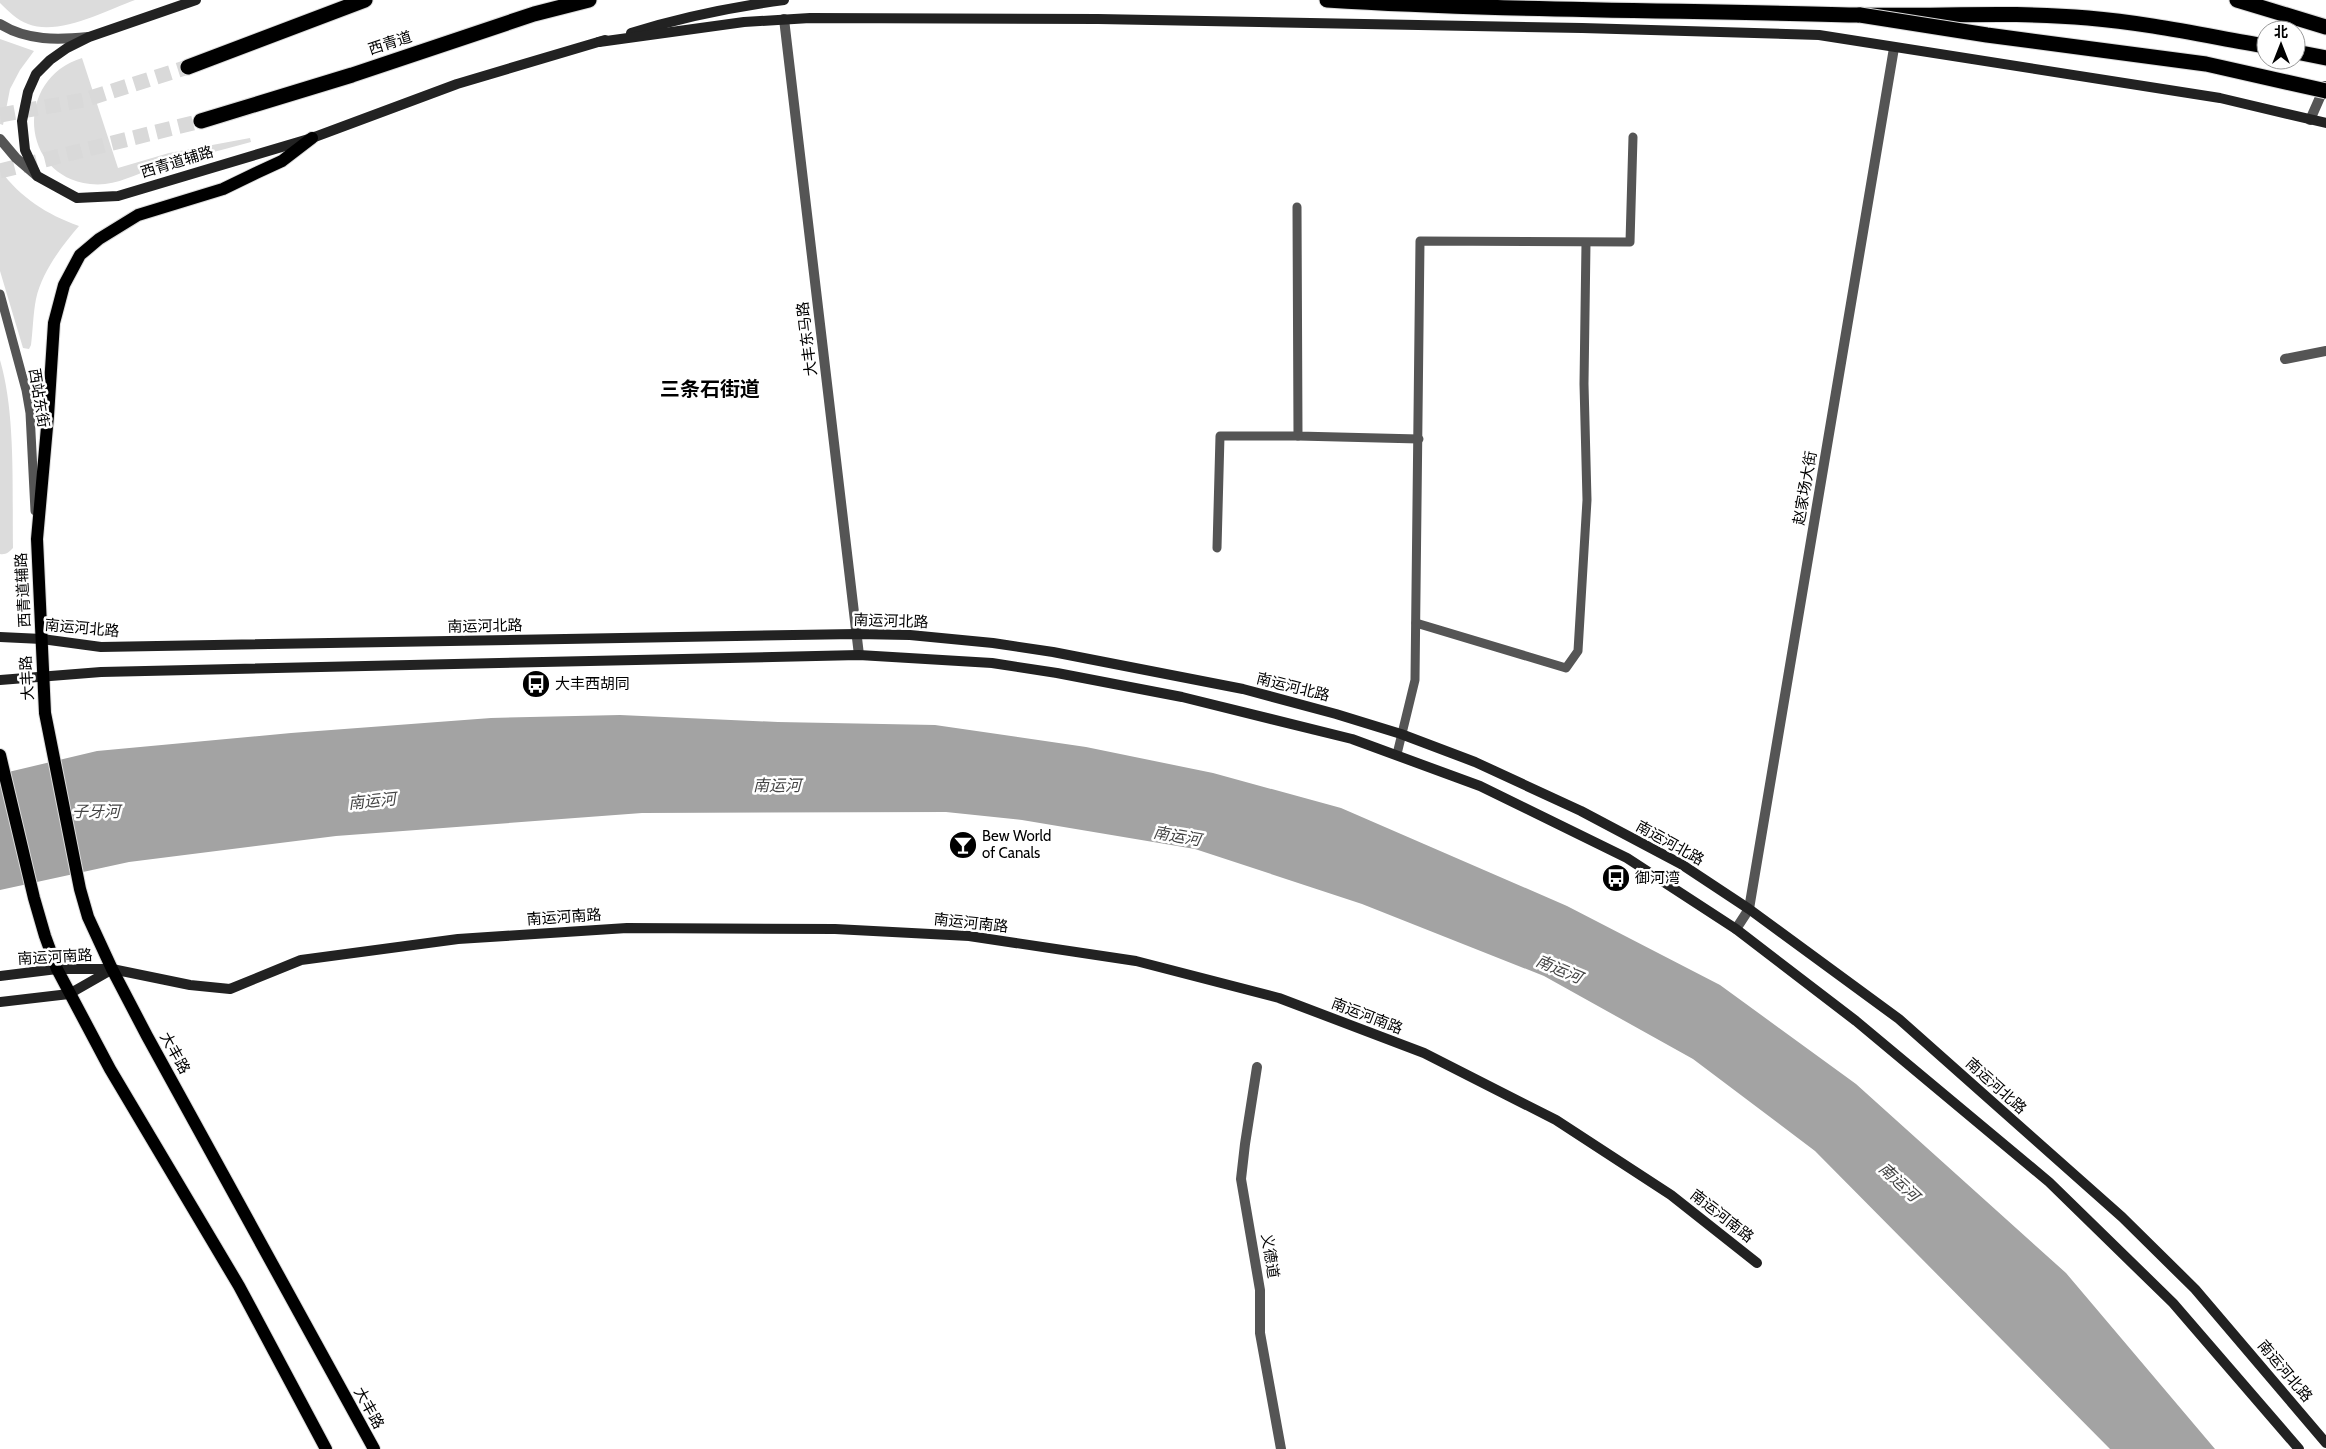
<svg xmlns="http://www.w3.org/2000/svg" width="2326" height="1449" font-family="Cabin,'Noto Sans SC',sans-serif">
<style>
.green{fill:#dcdcdc}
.water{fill:#a3a3a3}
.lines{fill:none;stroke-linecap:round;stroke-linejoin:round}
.highway-tunnel{stroke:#d9d9d9;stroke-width:15;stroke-dasharray:15 8;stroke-linecap:butt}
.primary-casing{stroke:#dbdbdb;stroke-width:14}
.highway-casing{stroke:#dbdbdb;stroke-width:17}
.lane{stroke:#555;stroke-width:9}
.street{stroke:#555;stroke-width:10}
.secondary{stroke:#222;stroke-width:10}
.primary{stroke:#000;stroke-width:12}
.highway{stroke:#000;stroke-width:15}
.highway-bridge-casing{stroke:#dbdbdb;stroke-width:17;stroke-linecap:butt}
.highway-bridge{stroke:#000;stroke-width:15}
.labels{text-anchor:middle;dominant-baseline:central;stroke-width:5;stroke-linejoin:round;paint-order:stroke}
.street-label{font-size:15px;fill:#000;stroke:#fff}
.poi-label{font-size:15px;fill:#000;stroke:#fff;text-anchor:start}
.water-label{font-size:16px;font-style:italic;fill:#444;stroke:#fff}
.district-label{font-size:20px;font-weight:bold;fill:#000;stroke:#fff}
</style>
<rect width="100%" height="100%" fill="#fff"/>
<g class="green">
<path d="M0,0H135C105,11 59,36 28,24C17,20 8,11 0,3Z"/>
<polygon points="0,39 34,51 20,70 10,89 3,125 0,124"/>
<path d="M82,58L118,168L169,153L250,138L251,142C219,151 187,158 155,168C133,175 114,187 90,184C20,176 14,79 82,58Z"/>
<path d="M0,170C21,198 46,214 79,226C61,247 42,272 36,299C33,314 33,330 31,345L29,349L23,348L0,271Z"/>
<path d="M0,360C16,414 12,491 13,548C9,552 6,555 0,554Z"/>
</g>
<polygon class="water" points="620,715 778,722 935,725 1086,747 1213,773 1341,808 1567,906 1720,985 1856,1084 2066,1273 2215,1449 2110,1449 1815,1151 1693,1059 1544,976 1362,904 1195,849 1022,820 946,812 642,813 336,836 129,862 0,890 0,774 97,751 291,733 491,718"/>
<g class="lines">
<g class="highway-tunnel">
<polyline points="0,115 84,100 188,67"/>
<polyline points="0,171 201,121"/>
</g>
<defs>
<g id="primary">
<polyline points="312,138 282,161 256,173 223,189 138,215 99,239 80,255 64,285 54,323 48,416 37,539 45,713 80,889 88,917 112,969 147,1036 374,1449"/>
<polyline points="0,755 34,898 45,936 57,969 110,1069 239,1286 326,1449"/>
</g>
<g id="highway">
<path d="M1327,0C1503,11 1680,10 1857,15C1934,17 2011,11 2088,18C2148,23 2207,36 2266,46"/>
<polyline points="2237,0 2326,27"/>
<polyline points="2296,52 2326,58"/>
<polyline points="188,67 365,0"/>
<polyline points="201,121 352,75 534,14 589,0"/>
</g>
</defs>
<use href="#primary" class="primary-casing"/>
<use href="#highway" class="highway-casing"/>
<g class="lane">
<polyline points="1297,207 1298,436 1419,439"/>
<polyline points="0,294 26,390 30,413 35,511"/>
<polyline points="1217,548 1220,436 1298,436"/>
<polyline points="1416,623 1566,668 1578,651 1587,500 1584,384 1586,243"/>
<polyline points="1397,754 1415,680 1420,241 1630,242 1633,137"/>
</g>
<g class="street">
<polyline points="784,19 859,655"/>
<path d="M0,24C27,41 58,40 88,37"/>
<polyline points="2310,120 2325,86"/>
<polyline points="0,139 16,158 37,176"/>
<polyline points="2285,359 2326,351"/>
<polyline points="1736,929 1749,909 1894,48"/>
<polyline points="1257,1067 1245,1144 1241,1179 1260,1290 1260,1333 1281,1449"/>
</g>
<g class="secondary">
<polyline points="196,0 89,37 67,48 50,60 36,74 28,92 22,121 25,150 37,176 77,198 118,196 312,138 457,84 605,40"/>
<path d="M631,33C682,17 732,7 784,0"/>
<polyline points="599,42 744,22 810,18 1098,19 1582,28 1819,35 2220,98 2326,123"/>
<polyline points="0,637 42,639 101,647 856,634 910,635 993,643 1053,652 1243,689 1336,714 1401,734 1475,762 1581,811 1681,864 1749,909 1899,1019 2122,1217 2195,1289 2326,1443"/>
<polyline points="0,680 101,672 859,655 992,663 1057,673 1182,697 1352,739 1480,786 1627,858 1736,929 1856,1021 2049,1182 2173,1303 2299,1449"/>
<polyline points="0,976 57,969 112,969 190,985 230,989 301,960 458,939 627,928 835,929 969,936 1136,961 1279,998 1424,1053 1556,1120 1671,1195 1757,1263"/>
<polyline points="0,1002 69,994 111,970"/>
</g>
<use href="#primary" class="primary"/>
<use href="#highway" class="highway"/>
<defs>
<polyline id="highway-bridge" points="1860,15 1987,35 2206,64 2326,91"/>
</defs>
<use href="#highway-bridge" class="highway-bridge-casing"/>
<use href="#highway-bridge" class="highway-bridge"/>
</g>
<defs>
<symbol id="bus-disc" viewBox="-11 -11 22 22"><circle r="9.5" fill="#000" stroke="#fff"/><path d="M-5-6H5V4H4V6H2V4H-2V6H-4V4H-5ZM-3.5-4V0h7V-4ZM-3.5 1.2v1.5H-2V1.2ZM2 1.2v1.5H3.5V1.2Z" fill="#fff"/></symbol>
<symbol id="bar-disc" viewBox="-11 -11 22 22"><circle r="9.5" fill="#000" stroke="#fff"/><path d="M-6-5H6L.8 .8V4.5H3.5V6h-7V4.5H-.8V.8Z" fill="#fff"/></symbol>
</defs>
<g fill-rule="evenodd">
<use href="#bus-disc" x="520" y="668" width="32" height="32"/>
<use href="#bar-disc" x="947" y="829" width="32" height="32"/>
<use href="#bus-disc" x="1600" y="862" width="32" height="32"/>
</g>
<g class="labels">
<g class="street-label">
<text transform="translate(390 43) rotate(-18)">西青道</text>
<text transform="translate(177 162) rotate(-17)">西青道辅路</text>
<text transform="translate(807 339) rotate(-97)">大丰东马路</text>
<text transform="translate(39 398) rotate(81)">西站东街</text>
<text transform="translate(1805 488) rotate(-80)">赵家场大街</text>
<text transform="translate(23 590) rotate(-93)">西青道辅路</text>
<text transform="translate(891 621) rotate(2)">南运河北路</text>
<text transform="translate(485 626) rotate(-1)">南运河北路</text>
<text transform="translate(82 628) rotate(5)">南运河北路</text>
<text transform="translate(27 678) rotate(-93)">大丰路</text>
<text transform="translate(1293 687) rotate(14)">南运河北路</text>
<text transform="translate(1670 843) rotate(29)">南运河北路</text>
<text transform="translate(564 917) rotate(-4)">南运河南路</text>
<text transform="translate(971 923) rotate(6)">南运河南路</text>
<text transform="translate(55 957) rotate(-3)">南运河南路</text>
<text transform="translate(1367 1016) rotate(21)">南运河南路</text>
<text transform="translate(175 1053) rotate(61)">大丰路</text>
<text transform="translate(1996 1086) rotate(42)">南运河北路</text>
<text transform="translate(1722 1216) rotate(38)">南运河南路</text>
<text transform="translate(1270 1256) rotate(81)">义德道</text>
<text transform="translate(2285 1371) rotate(50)">南运河北路</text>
<text transform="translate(369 1408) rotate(61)">大丰路</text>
</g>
<g class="poi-label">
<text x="555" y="684">大丰西胡同</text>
<text x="982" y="836">Bew World<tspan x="982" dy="17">of Canals</tspan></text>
<text x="1635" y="878">御河湾</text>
</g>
<g class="water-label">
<text x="777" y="785">南运河</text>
<text transform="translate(372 801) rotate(-6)">南运河</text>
<text x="96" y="811">子牙河</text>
<text transform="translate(1177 836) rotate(10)">南运河</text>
<text transform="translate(1559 969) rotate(23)">南运河</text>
<text transform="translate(1899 1182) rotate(43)">南运河</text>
</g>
<g class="district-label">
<text x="710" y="389">三条石街道</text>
</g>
</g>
<g transform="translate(2281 45)"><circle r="24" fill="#ffffff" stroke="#999999"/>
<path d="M0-4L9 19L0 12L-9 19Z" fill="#000000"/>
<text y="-8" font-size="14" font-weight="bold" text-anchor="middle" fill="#000000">北</text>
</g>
</svg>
